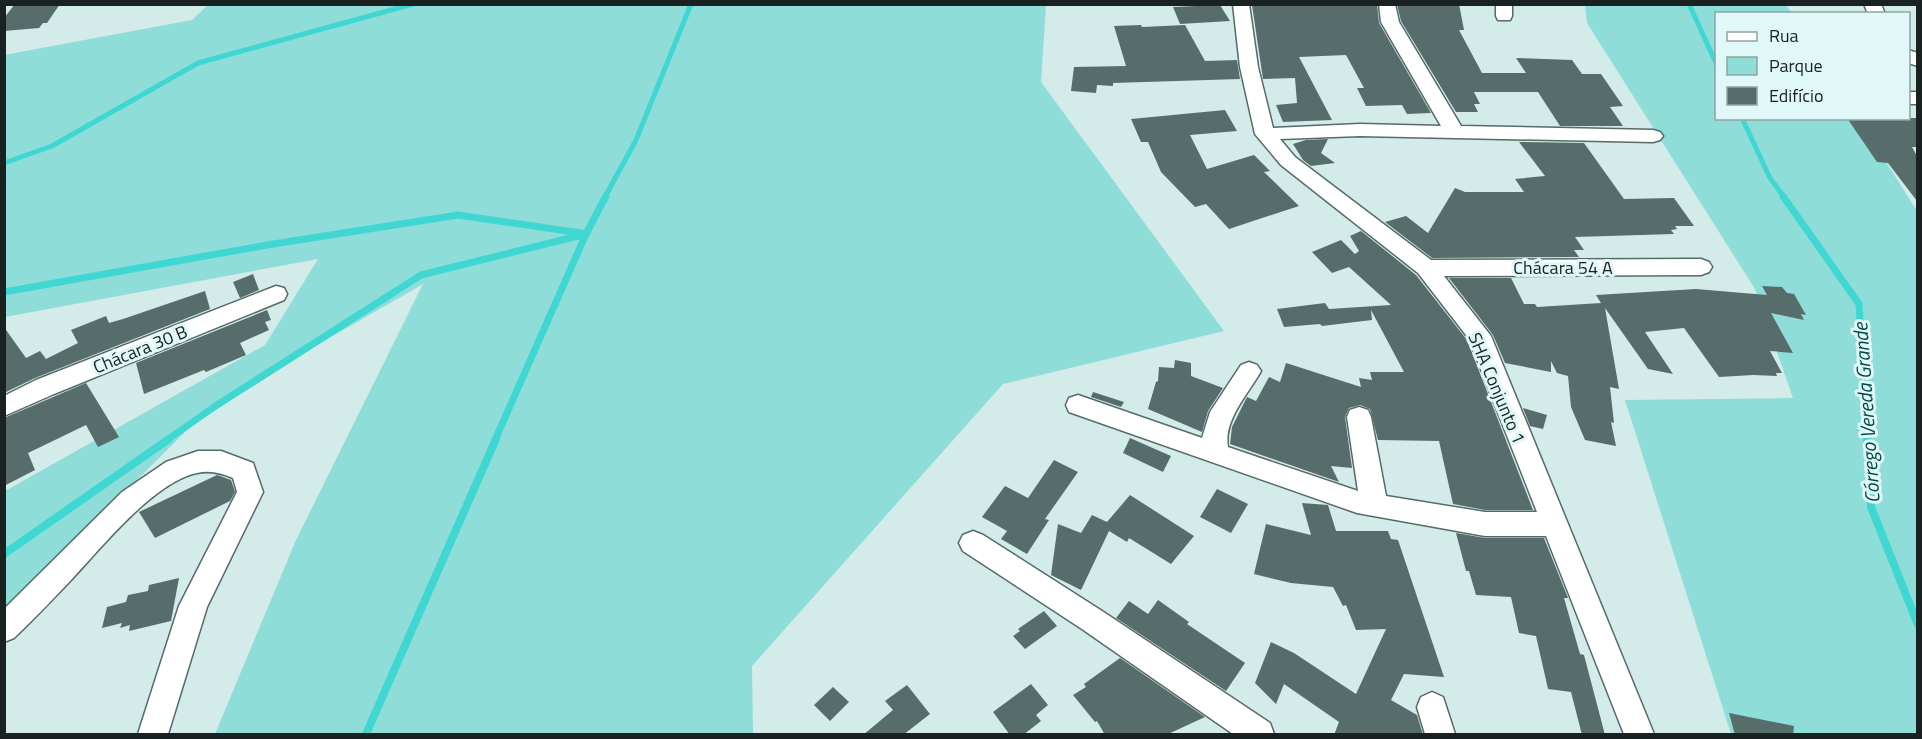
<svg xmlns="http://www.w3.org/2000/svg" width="1922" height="739" font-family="'Titillium Web',sans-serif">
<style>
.green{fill:#8fddd9}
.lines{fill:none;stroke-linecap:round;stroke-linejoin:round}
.stream-far2{stroke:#40d7d2;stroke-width:5}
.stream-far1{stroke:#40d7d2;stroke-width:7}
.stream{stroke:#40d7d2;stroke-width:8}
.building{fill:#576d6c}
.minor-casing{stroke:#556b6a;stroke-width:3}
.minor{fill:#fff;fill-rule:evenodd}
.labels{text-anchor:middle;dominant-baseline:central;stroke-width:6;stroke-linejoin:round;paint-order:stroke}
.street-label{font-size:18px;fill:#192221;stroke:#e0f8f7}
.water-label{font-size:20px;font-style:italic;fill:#014745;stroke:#e0f8f7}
</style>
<rect width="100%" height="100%" fill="#d3ebe9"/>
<g class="green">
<polygon points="209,4 1046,5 1041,82 1224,331 1003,384 752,666 753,734 215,734 296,540 423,284 210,407 5,612 5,491 265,345 318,259 5,317 4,55 192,20"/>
<polygon points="1585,5 1786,5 1792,13 1716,14 1716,118 1859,119 1917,211 1917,734 1731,734 1625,400 1793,398 1755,289 1587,23"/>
</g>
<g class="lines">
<g class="stream-far2">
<polyline points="1689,4 1716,63"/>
<polyline points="1742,118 1770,178 1784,197"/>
<polyline points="4,163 52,146 198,63 413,4"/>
<polyline points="605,197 636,140 691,4"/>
</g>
<g class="stream-far1">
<polyline points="1783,196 1859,304 1867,440"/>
<polyline points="4,292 267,245 458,215 581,233"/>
<polyline points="167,440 214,407 421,275 586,234"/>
<polyline points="495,440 586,234 606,196"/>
</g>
<g class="stream">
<polyline points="1867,439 1871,507 1918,625"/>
<polyline points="4,554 169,439"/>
<polyline points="366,734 496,439"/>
</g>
</g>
<g class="building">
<polygon points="15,4 60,4 47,23 43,23 39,28 4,31 4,18"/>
<polygon points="1377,4 1379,23 1431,113 1407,114 1402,105 1366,106 1357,88 1364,88 1346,55 1299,57 1332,120 1283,122 1276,105 1297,103 1295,78 1263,79 1252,5"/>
<polygon points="1397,4 1459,4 1464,30 1459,30 1482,73 1526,73 1516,58 1572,60 1582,74 1601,74 1623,106 1610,107 1623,126 1560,126 1538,92 1474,92 1480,104 1474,104 1478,112 1456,112 1401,21"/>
<polygon points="1220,5 1230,21 1180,24 1173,7"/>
<polygon points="1141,25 1142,27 1185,25 1205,61 1237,60 1240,79 1113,83 1113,86 1097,85 1096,93 1071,91 1074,67 1126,66 1114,26"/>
<polygon points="1225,110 1237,131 1190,135 1207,169 1254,155 1270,171 1264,172 1299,206 1229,229 1206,204 1195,207 1161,172 1148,142 1141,142 1131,119"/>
<polygon points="1847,118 1917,118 1917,147 1912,147 1917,156 1917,201 1888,163 1877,162"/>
<polygon points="1328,139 1321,153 1335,163 1311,166 1303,160 1293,144 1306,140"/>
<polygon points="1519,142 1584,143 1624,199 1674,198 1694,226 1675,226 1677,229 1671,230 1674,234 1575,237 1584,250 1574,250 1579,257 1432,258 1385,222 1406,216 1428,233 1455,188 1465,192 1524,192 1515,179 1545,176"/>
<polygon points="1361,231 1416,275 1467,340 1533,510 1485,510 1453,504 1439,441 1378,440 1370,409 1360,405 1349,408 1345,417 1352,468 1331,466 1339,482 1230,444 1232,427 1247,397 1256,401 1269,377 1280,382 1286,363 1361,387 1359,378 1372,380 1370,372 1404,372 1371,310 1372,320 1322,326 1320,324 1284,327 1277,309 1325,303 1329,309 1391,305 1349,267 1332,273 1312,252 1341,240 1355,254 1359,251 1350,236"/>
<polygon points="253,274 259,290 240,298 233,282"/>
<polygon points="1449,278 1511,278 1524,304 1535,304 1537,307 1601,303 1596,295 1696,289 1767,295 1762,286 1782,287 1787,293 1794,294 1806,315 1801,314 1804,320 1771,313 1793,353 1770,351 1782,373 1776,373 1777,376 1753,375 1719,377 1684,328 1645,332 1673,374 1648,369 1605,308 1619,389 1610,387 1614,423 1611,422 1616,446 1585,440 1571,407 1568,376 1557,373 1551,361 1551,372 1505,363 1493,335"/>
<polygon points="205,291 210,309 35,378 4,393 4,327 26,358 40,351 46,359 78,343 71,330 106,316 109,323 123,319"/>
<polygon points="267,310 271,320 265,322 269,330 240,343 246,355 206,372 204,370 144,394 136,363"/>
<polygon points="1175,360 1191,363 1191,376 1223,388 1208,411 1202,432 1148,409 1156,382 1158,381 1159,367 1174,368"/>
<polygon points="86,383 119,437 98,447 86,425 28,453 35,470 4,486 4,418"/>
<polygon points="1093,392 1124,402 1121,407 1091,397"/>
<polygon points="1523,408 1547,415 1543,429 1530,426"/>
<polygon points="1130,438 1171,456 1163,472 1123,453"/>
<polygon points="1054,460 1078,472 1045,519 1049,520 1027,554 1001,539 1007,531 982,517 1005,486 1028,498"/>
<polygon points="217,475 231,480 235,492 230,501 155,538 139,512"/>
<polygon points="1217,489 1248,504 1231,533 1200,517"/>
<polygon points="1130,495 1194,536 1171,564 1129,538 1127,542 1109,531 1081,590 1051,575 1058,524 1081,533 1092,515 1107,522"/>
<polygon points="1302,503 1328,505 1336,531 1388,531 1391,539 1398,540 1444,677 1404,674 1391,700 1417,715 1423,735 1334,735 1339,722 1284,684 1276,704 1255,683 1271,642 1294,653 1356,694 1386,629 1356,630 1346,605 1343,606 1333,587 1291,583 1254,574 1266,524 1311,535"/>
<polygon points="1456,533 1485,538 1544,538 1568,598 1564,598 1580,654 1584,655 1605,735 1582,735 1571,692 1548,689 1536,636 1519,633 1511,597 1476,595 1469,571 1466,571"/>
<polygon points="179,578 171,621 129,631 130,625 120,628 122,623 102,628 107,607 126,602 128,595 148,591 149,585"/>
<polygon points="1158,600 1189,622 1187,624 1245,663 1226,691 1116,618 1129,601 1148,614"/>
<polygon points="1044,611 1057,626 1025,649 1013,636 1020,631 1018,629"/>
<polygon points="1120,658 1205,717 1166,735 1105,735 1097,721 1095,722 1073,695 1086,687 1084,684"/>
<polygon points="1031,684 1048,705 1036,715 1041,721 1023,735 1010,735 993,712"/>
<polygon points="907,685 930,714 903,735 863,735 893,710 885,701"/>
<polygon points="833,687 849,702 830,721 814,705"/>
<polygon points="1729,713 1794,726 1793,735 1735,735"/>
</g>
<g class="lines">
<defs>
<g id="minor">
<path d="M1233,4H1249L1258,67L1273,128L1360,124L1441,126L1381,22L1379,4H1395L1399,22L1461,126L1653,130L1660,132L1663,136L1660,140L1653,142L1360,136L1280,139L1295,157L1431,260L1701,259L1709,262L1712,267L1709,272L1701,275L1444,276L1491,336L1654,734H1624L1546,536H1485L1357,513L1069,412L1066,405L1069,398L1078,395L1202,438L1210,412L1241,365L1249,362L1257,365L1261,371C1249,393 1223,420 1228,447L1358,491L1347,417L1350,410L1359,407L1368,410L1371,417L1386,496L1485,512H1537L1469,339L1418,273L1281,165L1255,134L1240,67Z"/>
<polygon points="1496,4 1512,4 1512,16 1510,20 1498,20 1496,16"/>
<polygon points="1864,4 1881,4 1885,14 1868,14"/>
<polygon points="1908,50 1918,53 1918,66 1908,63"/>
<rect x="1908" y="92" width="10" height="12"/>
<polygon points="276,286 284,288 287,294 284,300 54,394 4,416 4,396 36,380"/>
<path d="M198,451H221L253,463L263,492L207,607L168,734H138L179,606L237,492L233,478C221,473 210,470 197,473C155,481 101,548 72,579C53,599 34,619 14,638L4,642V609L122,492L166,462Z"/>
<polygon points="973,531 983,535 1102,611 1270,723 1274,734 1233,734 1082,629 963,551 959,543 963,535"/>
<polygon points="1432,692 1443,697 1455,734 1425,734 1417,707 1421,697"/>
</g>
</defs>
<use href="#minor" class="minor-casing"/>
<use href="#minor" class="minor"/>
</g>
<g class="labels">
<g class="street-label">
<text x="1563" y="267">Chácara 54 A</text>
<text transform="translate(140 349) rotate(-22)">Chácara 30 B</text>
<text transform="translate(1497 388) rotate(67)">SHA Conjunto 1</text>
</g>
<g class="water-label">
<text transform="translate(1866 413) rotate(-94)">Córrego Vereda Grande</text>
</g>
</g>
<rect width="1922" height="739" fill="none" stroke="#192221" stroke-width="12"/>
<rect x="1715" y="12" width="195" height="108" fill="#e0f8f7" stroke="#90a2a1" stroke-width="1.5"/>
<rect x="1727" y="32" width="30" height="9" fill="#ffffff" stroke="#90a2a1" stroke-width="1.5"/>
<text x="1769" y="42" font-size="18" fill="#192221">Rua</text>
<rect x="1727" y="57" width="30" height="18" fill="#8fddd9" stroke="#90a2a1" stroke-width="1.5"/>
<text x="1769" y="72" font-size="18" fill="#192221">Parque</text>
<rect x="1727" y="87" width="30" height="18" fill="#576d6c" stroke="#90a2a1" stroke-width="1.5"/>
<text x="1769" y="102" font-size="18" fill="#192221">Edifício</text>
</svg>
